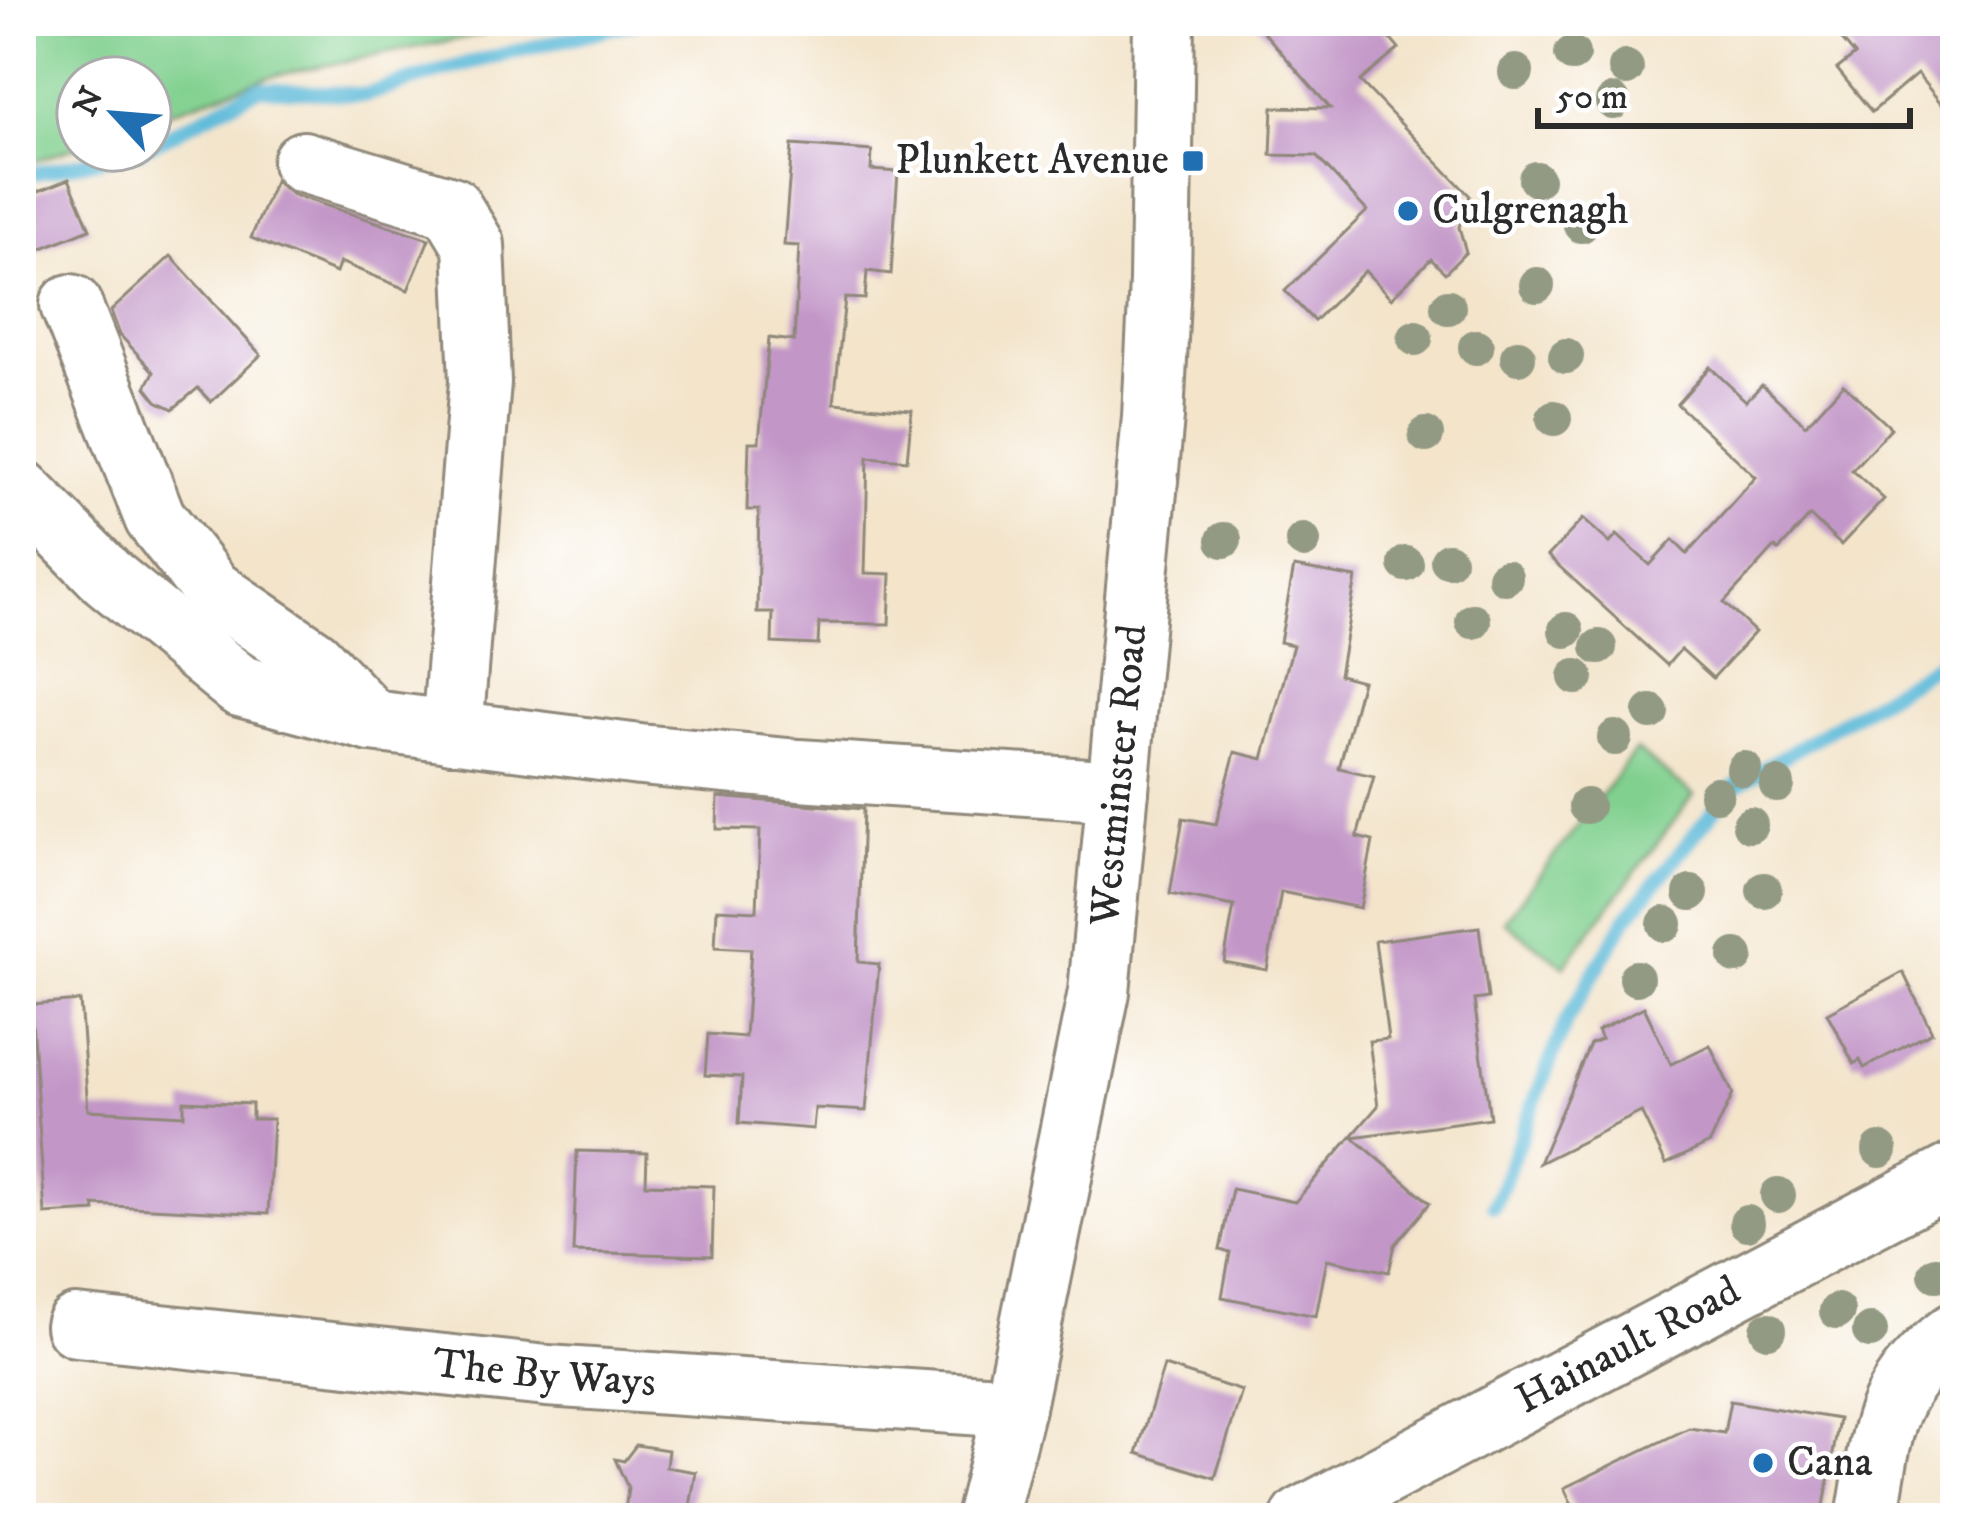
<svg xmlns="http://www.w3.org/2000/svg" width="1976" height="1539" font-family="'IM FELL DW Pica',serif">
<style>
.green{fill:#81d08f;stroke:#567e5d;stroke-width:3}
.lines{fill:none;stroke-linecap:round;stroke-linejoin:round}
.stream{stroke:#59b8d7;stroke-width:15}
.building{fill:#c296c7}
.minor-casing{stroke:#8f887a;stroke-width:66}
.minor{stroke:#fff;stroke-width:60}
.tree{fill:#939a83}
.poi-dot{fill:#1f6fb2;stroke:#fff;stroke-width:4.5}
.labels{text-anchor:middle;dominant-baseline:central;stroke-width:9;stroke-linejoin:round;paint-order:stroke}
.poi-label{font-size:42px;fill:#2b2b2b;stroke:#fff;text-anchor:start}
.street-label{font-size:42px;fill:#2b2b2b;stroke:#fff}
</style>
<rect width="100%" height="100%" fill="#fff"/>
<filter id="ink" filterUnits="userSpaceOnUse"><feTurbulence type="fractalNoise" baseFrequency=".00833" numOctaves="2"/><feDisplacementMap in="SourceGraphic" scale="24" xChannelSelector="R" yChannelSelector="G"/><feConvolveMatrix kernelMatrix="1 2 1 2 8 2 1 2 1" color-interpolation-filters="sRGB"/></filter>
<filter id="wash" filterUnits="userSpaceOnUse"><feTurbulence type="fractalNoise" baseFrequency=".004" numOctaves="4" result="noise"/><feDisplacementMap in="SourceGraphic" scale="48" xChannelSelector="R" yChannelSelector="G"/><feGaussianBlur stdDeviation="2.7" result="paint"/><feColorMatrix in="noise" values="0 0 0 0 0 0 0 0 0 0 0 0 0 0 0 0 0 1.4 0 .05"/><feComposite in="paint" operator="in"/></filter>
<g filter="url(#wash)">
<rect width="100%" height="100%" fill="#f3e4ca"/>
<g class="green">
<polygon points="21,21 484,21 484,34 267,77 150,119 150,78 78,78 78,146 21,166"/>
<polygon points="1636,750 1694,795 1564,966 1504,921"/>
</g>
<g class="lines">
<g class="stream">
<polyline points="150,145 259,88 365,95 469,63 639,21"/>
<polyline points="21,176 141,150"/>
<polyline points="1494,1205 1566,1021 1626,919 1733,787 1955,653"/>
</g>
</g>
<g id="blocks">
<g class="building">
<polygon points="1254,21 1375,21 1399,49 1360,81 1470,196 1459,227 1466,252 1445,273 1431,259 1391,298 1365,271 1314,321 1285,291 1367,211 1316,156 1271,155 1273,107 1330,108"/>
<polygon points="1826,21 1955,21 1955,120 1917,74 1872,112 1837,69 1855,55"/>
<polygon points="792,145 872,151 871,170 898,172 891,274 867,271 865,299 845,298 834,403 912,410 907,460 868,457 865,573 891,574 889,624 819,623 818,645 772,643 773,613 757,613 759,510 747,510 749,442 759,442 769,338 794,341 799,246 784,245"/>
<polygon points="69,179 90,229 33,252 21,223 21,198"/>
<polygon points="275,181 293,195 429,239 408,290 340,262 336,273 251,238"/>
<polygon points="171,256 261,355 211,402 198,388 173,409 157,401 146,387 154,372 120,335 111,311"/>
<polygon points="1710,367 1746,401 1762,385 1806,425 1843,384 1891,428 1852,470 1884,499 1841,545 1810,516 1779,550 1775,547 1724,603 1755,632 1713,678 1681,649 1667,665 1548,556 1583,519 1610,543 1617,535 1650,565 1673,540 1687,554 1756,477 1677,404"/>
<polygon points="1294,567 1356,578 1339,675 1362,681 1339,768 1374,776 1357,837 1373,841 1360,908 1281,892 1267,970 1224,962 1234,906 1170,894 1183,818 1216,824 1235,752 1263,759 1293,645 1280,642"/>
<polygon points="718,797 863,809 858,962 879,964 866,1111 815,1108 813,1129 739,1123 742,1077 705,1075 708,1034 745,1037 751,949 715,947 717,909 757,911 760,830 717,829"/>
<polygon points="1479,927 1488,998 1474,1000 1490,1118 1353,1137 1430,1203 1395,1245 1389,1272 1327,1259 1316,1316 1222,1297 1230,1253 1220,1250 1232,1189 1295,1202 1378,1106 1369,1041 1388,1039 1375,941"/>
<polygon points="1903,972 1932,1032 1864,1068 1860,1060 1854,1064 1827,1013"/>
<polygon points="80,1001 88,1110 184,1115 184,1101 252,1104 252,1119 273,1119 268,1214 94,1205 95,1211 45,1214 31,1005"/>
<polygon points="1644,1007 1671,1064 1710,1045 1733,1094 1710,1143 1666,1164 1641,1112 1539,1163 1590,1044 1601,1039 1597,1031"/>
<polygon points="577,1151 647,1153 646,1184 714,1186 712,1256 573,1252"/>
<polygon points="1164,1366 1242,1391 1215,1478 1137,1453"/>
<polygon points="1730,1401 1839,1419 1822,1518 1578,1518 1564,1488 1689,1428 1724,1433"/>
<polygon points="636,1445 668,1450 666,1467 696,1472 688,1518 624,1518 628,1488 615,1459 624,1461"/>
</g>
</g>
</g>
<g filter="url(#ink)">
<use href="#blocks" fill-opacity="0" stroke="#8f887a" stroke-width="3"/>
<g class="lines">
<defs>
<g id="minor">
<polyline points="303,162 451,207 474,245 480,382 452,732"/>
<polyline points="71,305 155,518 212,590 313,659 372,721"/>
<polyline points="21,490 107,577 240,686 372,721 640,755 799,770 1118,791"/>
<path id="s1" d="M76,1326L547,1376L1014,1407"/>
<path id="s2" d="M986,1518L1014,1407L1099,992L1153,417L1160,281L1164,21"/>
<path id="s3" d="M1302,1518L1955,1173"/>
<path d="M1867,1518C1882,1433 1880,1388 1955,1333"/>
</g>
</defs>
<use href="#minor" class="minor-casing"/>
<use href="#minor" class="minor"/>
</g>
<g class="tree">
<circle cx="1572" cy="54" r="18"/>
<circle cx="1626" cy="68" r="18"/>
<circle cx="1516" cy="72" r="18"/>
<circle cx="1613" cy="102" r="18"/>
<circle cx="1536" cy="179" r="18"/>
<circle cx="1581" cy="225" r="18"/>
<circle cx="1537" cy="285" r="18"/>
<circle cx="1448" cy="307" r="18"/>
<circle cx="1415" cy="338" r="18"/>
<circle cx="1476" cy="347" r="18"/>
<circle cx="1566" cy="356" r="18"/>
<circle cx="1518" cy="357" r="18"/>
<circle cx="1554" cy="418" r="18"/>
<circle cx="1426" cy="435" r="18"/>
<circle cx="1224" cy="540" r="18"/>
<circle cx="1303" cy="541" r="18"/>
<circle cx="1448" cy="560" r="18"/>
<circle cx="1406" cy="564" r="18"/>
<circle cx="1505" cy="577" r="18"/>
<circle cx="1473" cy="621" r="18"/>
<circle cx="1566" cy="630" r="18"/>
<circle cx="1599" cy="647" r="18"/>
<circle cx="1576" cy="677" r="18"/>
<circle cx="1651" cy="712" r="18"/>
<circle cx="1615" cy="738" r="18"/>
<circle cx="1744" cy="769" r="18"/>
<circle cx="1777" cy="785" r="18"/>
<circle cx="1716" cy="794" r="18"/>
<circle cx="1586" cy="806" r="18"/>
<circle cx="1750" cy="825" r="18"/>
<circle cx="1764" cy="890" r="18"/>
<circle cx="1691" cy="893" r="18"/>
<circle cx="1665" cy="924" r="18"/>
<circle cx="1736" cy="956" r="18"/>
<circle cx="1636" cy="978" r="18"/>
<circle cx="1880" cy="1150" r="18"/>
<circle cx="1778" cy="1195" r="18"/>
<circle cx="1747" cy="1223" r="18"/>
<circle cx="1936" cy="1274" r="18"/>
<circle cx="1837" cy="1311" r="18"/>
<circle cx="1768" cy="1330" r="18"/>
<circle cx="1870" cy="1331" r="18"/>
</g>
</g>
<g class="poi-dot">
<rect x="1181" y="149" width="24" height="24" rx="6"/>
<circle cx="1408" cy="211" r="12"/>
<circle cx="1763" cy="1463" r="12"/>
</g>
<g class="labels">
<g class="poi-label">
<text x="1169" y="161" text-anchor="end">Plunkett Avenue</text>
<text x="1432" y="211">Culgrenagh</text>
<text x="1787" y="1463">Cana</text>
</g>
<g class="street-label">
<text stroke="none"><textPath href="#s2" startOffset="756">Westminster Road</textPath></text>
<text stroke="none"><textPath href="#s3" startOffset="369">Hainault Road</textPath></text>
<text stroke="none"><textPath href="#s1" startOffset="471">The By Ways</textPath></text>
</g>
</g>
<rect width="1976" height="1539" fill="none" stroke="#fff" stroke-width="72"/>
<g transform="translate(114 114) rotate(296)"><circle r="57" fill="#ffffff" stroke="#aaaaaa" stroke-width="3"/>
<path d="M0-9L21 45L0 30L-21 45Z" fill="#1f6fb2"/>
<text y="-18" font-size="33" font-weight="bold" text-anchor="middle" fill="#2b2b2b">N</text>
</g>
<path d="M1538 108v18h372v-18" fill="none" stroke="#2b2b2b" stroke-width="6"/>
<text x="1556" y="108" font-size="36" fill="#2b2b2b" stroke="#ffffff" stroke-width="9" paint-order="stroke">50 m</text>
</svg>
